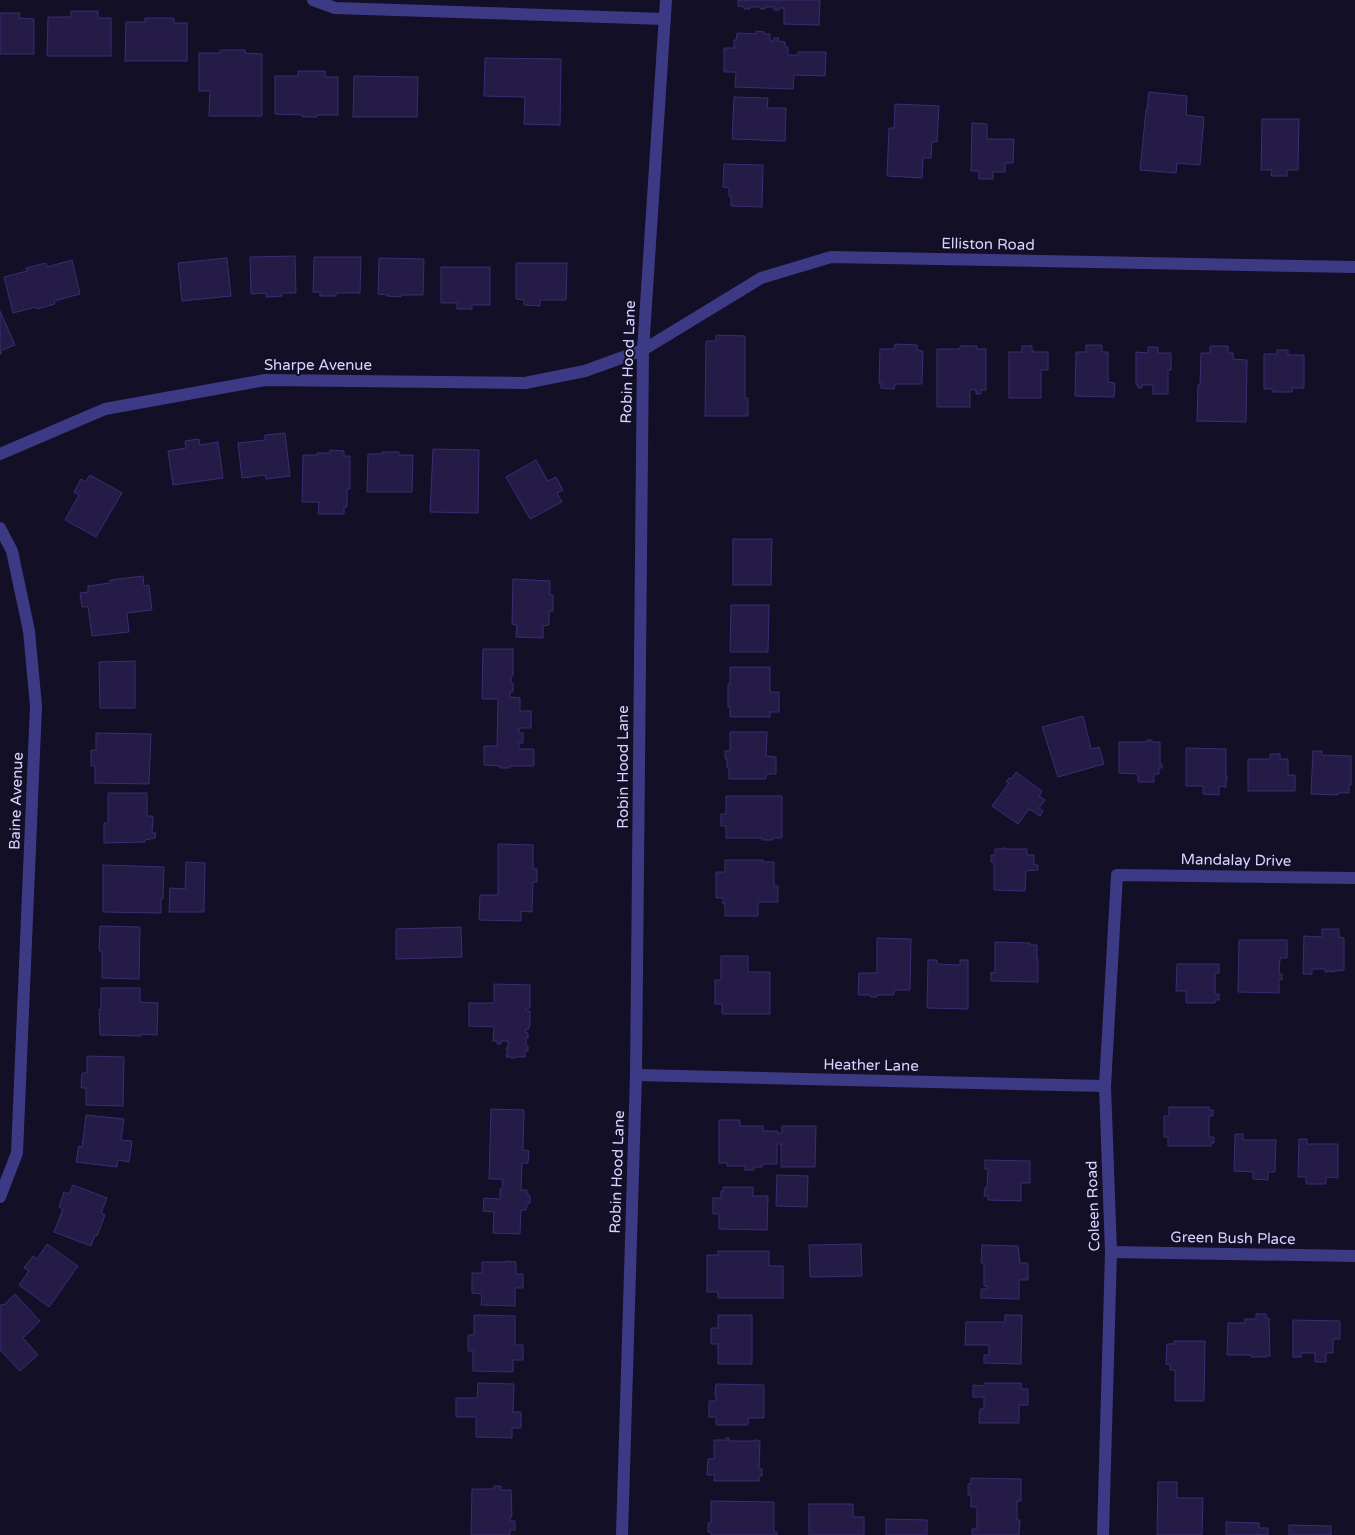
<svg xmlns="http://www.w3.org/2000/svg" width="1355" height="1535" font-family="'Varela Round',sans-serif">
<style>
.building{fill:#241b47;stroke:#3b2d73}
.lines{fill:none;stroke-linecap:round;stroke-linejoin:round}
.minor{stroke:#3d3a85;stroke-width:12}
.labels{text-anchor:middle;dominant-baseline:central;stroke-width:4;stroke-linejoin:round;paint-order:stroke}
.street-label{font-size:15px;fill:#d9d4ff;stroke:#130f26}
</style>
<rect width="100%" height="100%" fill="#130f26"/>
<g class="building">
<polygon points="738,0 820,0 819,25 784,24 784,8 779,8 779,10 774,10 774,7 765,7 765,9 760,9 760,7 750,7 750,9 744,9 744,7 738,6"/>
<polygon points="71,11 98,11 98,18 111,18 111,56 47,56 48,17 71,17"/>
<polygon points="0,13 20,13 19,18 34,19 34,54 0,54"/>
<polygon points="145,18 174,18 174,23 187,23 187,61 125,61 126,22 145,22"/>
<polygon points="756,31 764,32 764,34 770,34 770,41 774,41 774,38 779,38 778,41 785,42 785,47 788,47 788,55 798,55 798,52 826,52 825,76 794,75 793,89 735,87 736,72 724,72 724,48 736,48 736,47 734,47 734,40 736,40 737,33 756,34"/>
<polygon points="220,50 245,50 245,53 262,54 262,116 209,116 210,91 199,91 199,53 220,53"/>
<polygon points="485,58 561,59 560,125 524,124 525,97 484,96"/>
<polygon points="298,71 325,71 325,77 338,77 338,115 317,115 317,117 303,117 303,115 275,114 275,76 298,76"/>
<polygon points="354,76 418,77 417,117 353,117"/>
<polygon points="1149,92 1187,96 1186,115 1204,117 1200,165 1177,163 1176,173 1140,170 1146,110 1147,110"/>
<polygon points="734,97 768,98 767,108 786,108 785,141 732,139"/>
<polygon points="895,104 939,106 937,142 932,142 931,158 923,158 922,178 887,176 889,128 894,128"/>
<polygon points="1262,119 1299,119 1298,170 1287,170 1287,176 1271,176 1272,170 1261,170"/>
<polygon points="972,123 987,124 987,139 1014,139 1013,163 1005,163 1005,172 993,172 993,179 979,179 979,171 971,171"/>
<polygon points="724,164 763,165 762,207 731,206 731,196 729,196 729,188 723,187"/>
<polygon points="295,256 296,293 282,293 282,296 266,297 266,293 251,294 250,257"/>
<polygon points="314,257 361,257 360,293 336,293 336,296 320,296 320,292 313,292"/>
<polygon points="227,258 231,296 182,301 178,263"/>
<polygon points="379,258 424,259 423,295 401,295 401,297 387,296 388,295 378,294"/>
<polygon points="72,260 80,294 54,301 55,304 37,309 36,307 13,313 4,277 27,271 26,268 46,263 47,267"/>
<polygon points="516,263 567,263 566,300 540,300 540,306 524,305 524,300 516,299"/>
<polygon points="441,267 490,267 490,305 472,305 472,309 457,309 457,303 441,303"/>
<polygon points="0,311 15,345 0,351 2,353 0,354"/>
<polygon points="716,335 745,336 745,398 748,398 748,416 705,416 706,341 716,341"/>
<polygon points="895,344 917,345 917,350 923,351 922,384 895,384 894,389 881,388 881,383 879,383 880,349 894,349"/>
<polygon points="1086,345 1102,345 1102,352 1108,352 1108,382 1115,383 1114,397 1075,396 1076,352 1086,352"/>
<polygon points="960,346 977,346 977,349 986,349 986,390 981,390 981,394 976,394 976,390 970,390 970,407 937,407 937,349 960,349"/>
<polygon points="1022,346 1032,346 1032,351 1034,351 1034,352 1048,352 1048,370 1041,370 1041,398 1009,398 1009,352 1022,352"/>
<polygon points="1210,346 1228,346 1228,353 1233,353 1233,359 1247,360 1246,422 1197,421 1198,385 1200,385 1201,353 1210,353"/>
<polygon points="1148,347 1158,347 1158,353 1171,353 1171,370 1168,370 1168,394 1153,394 1153,385 1142,385 1142,388 1138,388 1138,385 1136,385 1136,352 1148,353"/>
<polygon points="1277,350 1288,350 1288,355 1304,355 1304,388 1292,388 1292,392 1273,392 1273,389 1264,389 1264,354 1277,354"/>
<polygon points="285,433 290,476 266,479 265,475 242,478 238,443 265,440 265,435"/>
<polygon points="199,439 200,445 218,442 223,478 173,485 168,451 186,448 185,441"/>
<polygon points="433,449 479,450 478,513 430,512"/>
<polygon points="330,450 344,451 344,456 350,456 350,489 347,489 347,507 344,507 344,514 318,514 319,502 302,502 303,455 317,455 317,453 330,453"/>
<polygon points="382,452 399,452 399,455 413,455 412,492 367,492 368,454 382,454"/>
<polygon points="536,460 548,481 556,477 563,490 557,493 562,502 530,519 506,477"/>
<polygon points="90,475 122,493 96,537 65,520 79,495 74,492 81,479 85,482"/>
<polygon points="733,539 772,539 771,585 733,585"/>
<polygon points="143,576 144,586 149,585 152,610 127,613 129,632 92,636 88,607 82,607 80,593 88,592 88,586 110,583 110,580"/>
<polygon points="513,579 550,581 550,595 553,595 553,611 549,611 549,625 543,626 543,638 516,637 517,625 512,624"/>
<polygon points="731,605 769,605 768,652 730,652"/>
<polygon points="483,649 513,649 513,676 511,676 511,683 513,683 513,692 510,692 510,697 520,698 520,711 531,711 531,728 519,728 519,733 523,733 523,743 519,743 519,749 534,749 534,766 510,766 510,768 500,768 500,766 484,765 484,746 497,746 498,699 482,699"/>
<polygon points="135,661 135,708 100,708 99,662"/>
<polygon points="730,667 770,667 770,692 779,692 779,712 770,712 770,717 730,717 730,707 728,707 728,684 730,684"/>
<polygon points="1083,716 1091,749 1099,747 1104,764 1058,777 1042,727"/>
<polygon points="730,732 767,732 766,756 776,757 776,774 766,774 766,779 729,779 729,768 727,768 727,759 725,759 725,751 730,751"/>
<polygon points="96,733 151,734 149,784 95,783 95,766 91,766 91,750 96,750"/>
<polygon points="1147,740 1152,740 1152,742 1160,742 1160,764 1162,764 1162,768 1159,768 1159,774 1154,774 1154,782 1138,782 1138,774 1119,773 1119,742 1147,742"/>
<polygon points="1186,748 1226,749 1226,776 1227,776 1227,779 1226,779 1226,787 1219,786 1219,795 1203,794 1203,786 1186,786"/>
<polygon points="1313,751 1322,751 1322,755 1351,756 1351,785 1349,785 1349,793 1338,793 1338,795 1311,794"/>
<polygon points="1270,754 1280,754 1280,759 1288,759 1288,775 1295,775 1295,791 1248,791 1248,759 1270,759"/>
<polygon points="1016,772 1042,791 1039,796 1045,800 1039,808 1043,811 1040,816 1029,809 1018,824 992,806 1009,783 1006,782 1009,778 1011,779"/>
<polygon points="108,793 147,793 147,816 153,816 152,833 156,833 155,838 145,840 145,842 104,843 104,823 108,823"/>
<polygon points="726,796 782,796 782,838 773,838 773,840 762,840 762,838 726,838 726,826 721,826 721,814 726,814"/>
<polygon points="498,844 533,845 533,869 537,869 537,882 533,882 532,912 521,911 521,921 479,920 480,895 498,895"/>
<polygon points="1002,848 1005,848 1005,849 1027,849 1027,855 1034,855 1034,865 1038,865 1038,870 1026,871 1025,891 994,890 994,862 991,862 991,855 995,855 995,849 1002,849"/>
<polygon points="725,860 763,860 763,862 774,862 774,886 778,886 778,902 758,902 758,916 725,916 725,904 723,904 723,898 716,898 716,872 725,872"/>
<polygon points="186,862 205,863 204,912 169,912 170,888 185,889"/>
<polygon points="103,865 164,867 163,899 161,899 161,913 103,912"/>
<polygon points="100,926 140,927 139,979 102,978 102,951 99,951"/>
<polygon points="461,927 462,957 396,959 396,929"/>
<polygon points="1322,929 1339,929 1339,937 1344,938 1344,970 1330,972 1330,970 1328,970 1328,972 1325,972 1325,969 1312,969 1312,974 1303,974 1304,936 1322,937"/>
<polygon points="877,938 911,939 910,990 894,990 894,995 877,995 877,997 871,997 869,995 858,995 859,973 877,973"/>
<polygon points="1239,940 1287,940 1287,958 1280,958 1279,974 1282,974 1282,980 1279,979 1279,993 1238,992"/>
<polygon points="995,942 1030,943 1030,945 1037,945 1037,959 1038,959 1038,982 991,981 991,972 995,973"/>
<polygon points="721,956 748,956 748,972 770,972 770,1014 722,1014 722,1004 715,1004 715,980 721,980"/>
<polygon points="928,960 937,960 937,964 960,965 960,960 968,960 968,1009 927,1008"/>
<polygon points="1177,964 1219,964 1219,973 1215,973 1215,994 1219,994 1219,1000 1215,1000 1215,1003 1186,1003 1186,991 1176,991"/>
<polygon points="494,984 530,985 530,1008 526,1008 526,1011 530,1011 530,1026 529,1026 529,1029 526,1029 526,1033 528,1033 528,1038 526,1038 526,1046 528,1046 528,1051 525,1051 525,1057 515,1057 515,1058 511,1058 511,1057 506,1057 506,1055 508,1055 506,1048 508,1048 508,1041 501,1041 501,1044 497,1044 497,1041 493,1041 494,1027 469,1026 469,1003 494,1003"/>
<polygon points="101,988 140,988 140,1002 158,1003 157,1035 141,1034 141,1036 100,1035 99,1009 101,1010"/>
<polygon points="87,1056 124,1057 123,1106 86,1105 86,1088 81,1088 82,1073 87,1073"/>
<polygon points="1169,1107 1209,1107 1209,1110 1213,1110 1213,1116 1209,1116 1209,1137 1214,1137 1214,1143 1211,1143 1211,1146 1168,1146 1168,1137 1164,1137 1164,1116 1169,1116"/>
<polygon points="491,1109 524,1110 523,1150 529,1151 528,1163 522,1163 521,1190 527,1190 527,1193 530,1196 530,1203 527,1205 526,1210 521,1210 520,1234 493,1233 494,1212 483,1211 484,1198 500,1199 500,1189 502,1189 503,1179 489,1179"/>
<polygon points="86,1115 124,1119 121,1140 132,1141 129,1162 118,1160 117,1167 76,1162 79,1146 82,1147"/>
<polygon points="719,1120 740,1120 740,1126 763,1126 763,1131 777,1131 777,1133 782,1133 782,1126 816,1126 815,1167 781,1167 781,1144 777,1144 777,1164 762,1164 762,1167 754,1167 754,1170 745,1170 745,1166 727,1166 727,1163 719,1163"/>
<polygon points="1235,1134 1243,1134 1243,1140 1276,1140 1275,1172 1268,1172 1268,1180 1253,1179 1253,1172 1234,1171"/>
<polygon points="1299,1139 1307,1139 1307,1144 1338,1144 1338,1178 1326,1177 1326,1184 1306,1184 1306,1177 1298,1177"/>
<polygon points="985,1160 1030,1161 1030,1183 1021,1183 1021,1201 988,1200 988,1196 984,1196 985,1188 987,1188 988,1169 985,1169"/>
<polygon points="777,1175 808,1176 807,1207 776,1206"/>
<polygon points="73,1185 107,1198 101,1213 105,1215 97,1236 95,1235 91,1246 54,1232 63,1209 59,1207 64,1192 69,1194"/>
<polygon points="723,1187 753,1187 753,1196 768,1196 767,1230 719,1229 719,1214 713,1214 713,1198 721,1198 721,1191 723,1191"/>
<polygon points="47,1244 78,1266 49,1307 19,1285 29,1271 24,1268 33,1256 37,1259"/>
<polygon points="861,1244 862,1276 810,1277 809,1245"/>
<polygon points="982,1245 1018,1246 1020,1263 1028,1263 1028,1280 1019,1280 1019,1299 981,1298 981,1289 987,1289 987,1286 984,1286 984,1263 981,1263"/>
<polygon points="718,1251 769,1251 769,1266 783,1266 783,1298 718,1298 718,1292 707,1292 707,1255 718,1255"/>
<polygon points="506,1261 516,1262 516,1274 523,1274 523,1288 515,1288 515,1306 481,1305 482,1294 472,1293 472,1273 482,1273 482,1262 506,1262"/>
<polygon points="15,1294 40,1321 23,1338 38,1355 20,1371 0,1350 0,1306 2,1304 4,1305"/>
<polygon points="1256,1314 1266,1314 1266,1318 1269,1318 1270,1356 1266,1356 1266,1357 1251,1357 1251,1355 1227,1355 1228,1323 1245,1323 1245,1319 1256,1319"/>
<polygon points="474,1315 515,1316 515,1345 523,1345 523,1360 513,1360 513,1372 473,1371 473,1351 468,1351 468,1335 474,1335"/>
<polygon points="718,1315 752,1315 752,1364 718,1364 718,1344 711,1344 711,1328 718,1328"/>
<polygon points="1005,1315 1022,1315 1021,1364 984,1363 984,1355 989,1355 989,1345 965,1345 966,1322 1005,1322"/>
<polygon points="1293,1320 1340,1321 1340,1339 1333,1339 1333,1353 1326,1353 1326,1362 1315,1362 1315,1353 1301,1353 1301,1357 1293,1357"/>
<polygon points="1174,1341 1205,1341 1204,1401 1175,1401 1175,1370 1170,1370 1170,1365 1166,1364 1167,1344 1174,1344"/>
<polygon points="478,1383 514,1384 513,1412 521,1412 521,1428 512,1428 512,1438 476,1437 476,1417 456,1417 456,1398 477,1398"/>
<polygon points="984,1383 1021,1383 1021,1389 1028,1389 1028,1405 1019,1405 1019,1423 979,1423 980,1409 984,1409 984,1397 973,1397 973,1385 984,1386"/>
<polygon points="716,1384 764,1385 764,1418 748,1418 748,1425 716,1425 716,1417 709,1417 709,1401 716,1401 716,1396 715,1396"/>
<polygon points="726,1438 729,1438 729,1441 753,1441 754,1440 757,1440 757,1441 760,1441 759,1469 762,1469 762,1476 759,1476 759,1481 714,1481 715,1475 707,1475 708,1459 714,1459 714,1440 726,1440"/>
<polygon points="971,1478 1021,1479 1021,1501 1017,1501 1017,1520 1020,1520 1019,1535 972,1535 972,1529 977,1529 977,1507 971,1507 971,1495 968,1495 968,1484 971,1484"/>
<polygon points="1158,1482 1177,1482 1177,1498 1203,1498 1202,1535 1157,1535"/>
<polygon points="494,1486 501,1486 501,1490 511,1490 512,1517 510,1517 510,1521 515,1521 515,1530 510,1530 510,1535 471,1535 472,1489 494,1489"/>
<polygon points="711,1501 774,1502 774,1532 777,1532 777,1535 711,1535 711,1532 708,1532 708,1523 711,1523"/>
<polygon points="809,1504 853,1504 853,1517 864,1517 864,1535 809,1535"/>
<polygon points="886,1519 927,1520 927,1535 886,1535"/>
<polygon points="1226,1522 1259,1523 1259,1528 1268,1528 1268,1535 1226,1535"/>
<polygon points="1289,1525 1331,1526 1331,1535 1289,1535"/>
</g>
<g class="lines">
<g class="minor">
<polyline points="313,0 335,8 665,19"/>
<polyline points="0,454 105,409 265,380 525,383 585,371 643,350 761,278 831,257 1355,267"/>
<polyline points="0,528 12,551 29,631 36,706 17,1153 0,1197"/>
<polyline points="636,1075 1105,1086"/>
<polyline points="1111,1252 1355,1256"/>
<polyline points="622,1535 636,1075 643,350 666,0"/>
<polyline points="1103,1535 1111,1252 1105,1086 1117,875 1355,878"/>
</g>
</g>
<g class="labels">
<g class="street-label">
<text transform="translate(988 244) rotate(1)">Elliston Road</text>
<text transform="translate(628 362) rotate(-88)">Robin Hood Lane</text>
<text x="318" y="365">Sharpe Avenue</text>
<text transform="translate(623 767) rotate(-90)">Robin Hood Lane</text>
<text transform="translate(16 801) rotate(-88)">Baine Avenue</text>
<text transform="translate(1236 860) rotate(1)">Mandalay Drive</text>
<text transform="translate(871 1065) rotate(1)">Heather Lane</text>
<text transform="translate(617 1172) rotate(-88)">Robin Hood Lane</text>
<text transform="translate(1093 1206) rotate(-92)">Coleen Road</text>
<text transform="translate(1233 1238) rotate(1)">Green Bush Place</text>
</g>
</g>
</svg>
